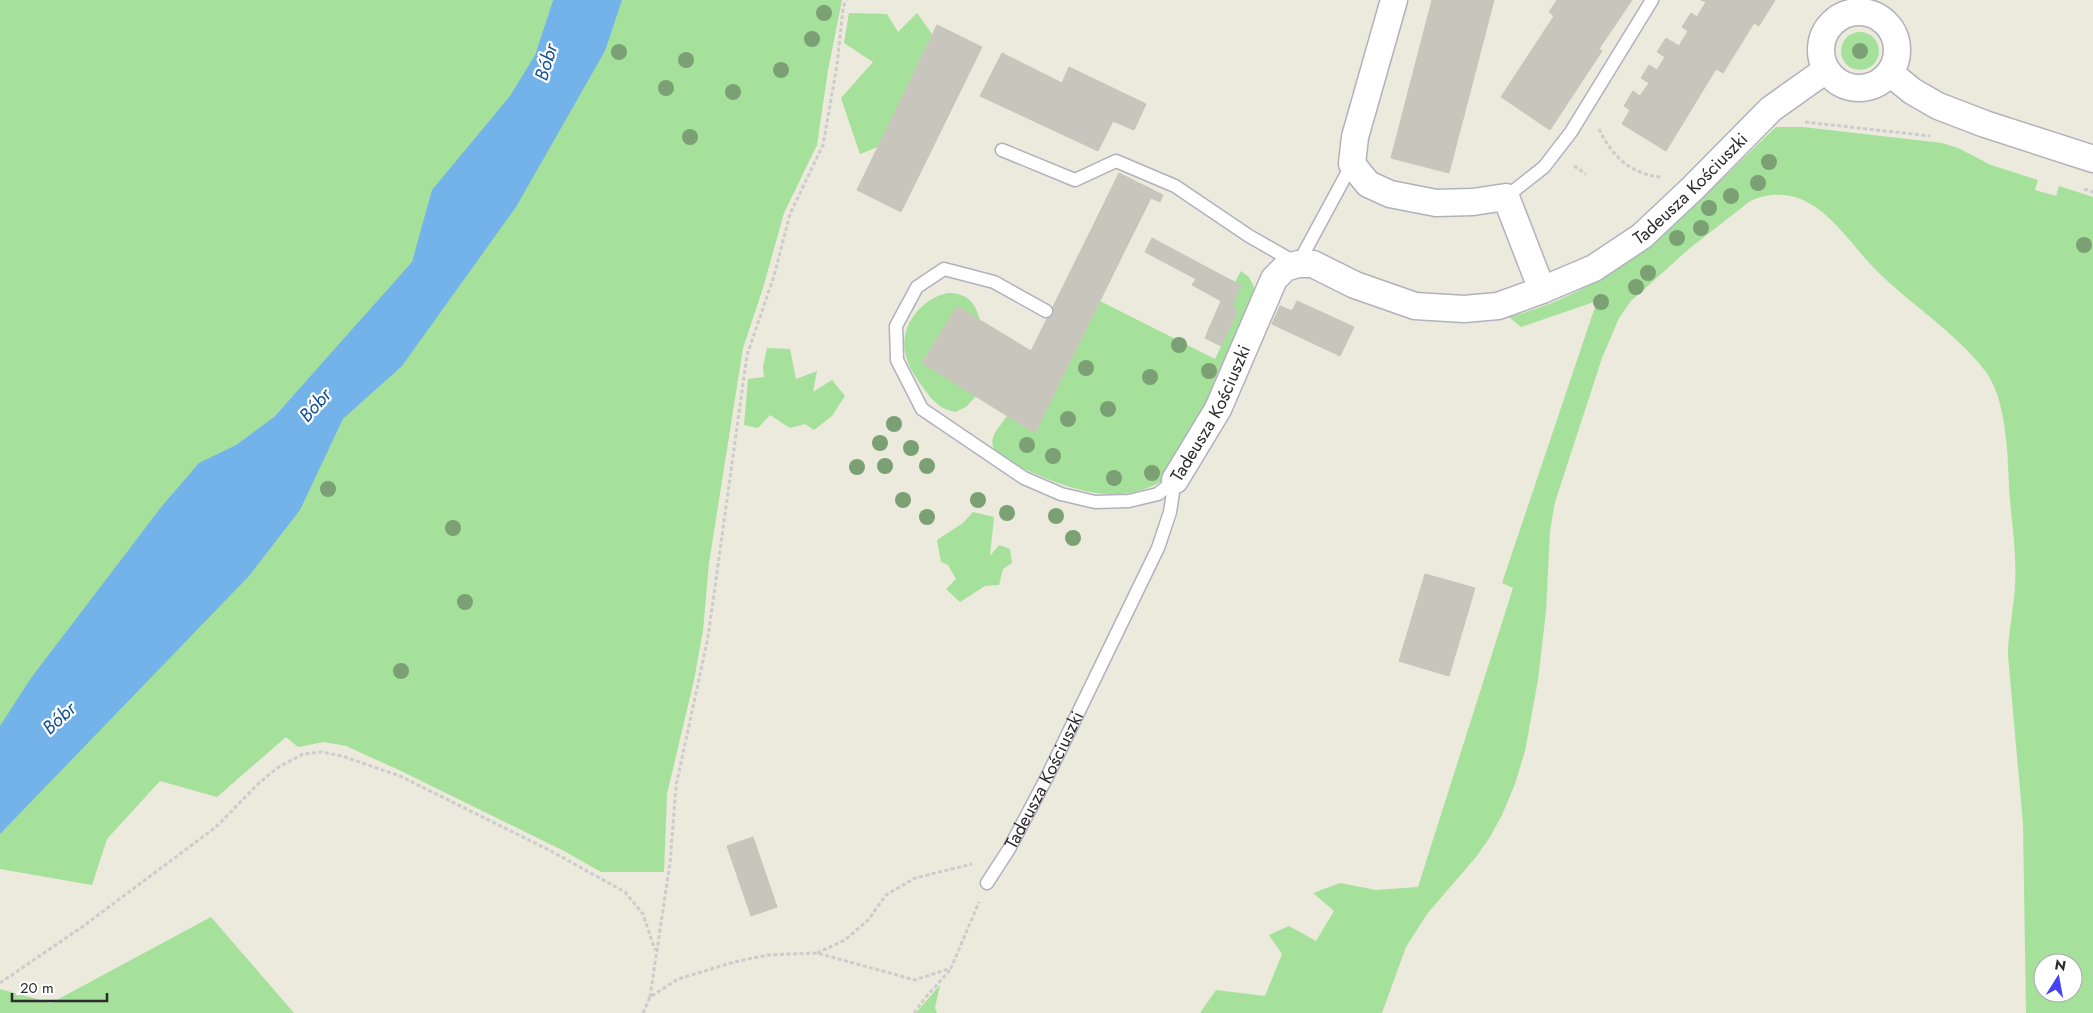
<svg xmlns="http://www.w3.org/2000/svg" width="2093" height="1013" font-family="Jost,sans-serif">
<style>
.green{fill:#a5e19b;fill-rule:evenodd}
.water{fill:#74b3ea}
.building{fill:#c8c5bd;stroke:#c7c5b7}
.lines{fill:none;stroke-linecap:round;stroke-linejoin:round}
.service-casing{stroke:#b1b1be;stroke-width:15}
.minor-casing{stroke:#b1b1be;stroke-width:29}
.path{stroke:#ccc;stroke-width:3;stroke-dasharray:4 2.5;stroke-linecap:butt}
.service{stroke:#fff;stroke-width:12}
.minor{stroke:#fff;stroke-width:26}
.tree{fill:#7aa073}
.labels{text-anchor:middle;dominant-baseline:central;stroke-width:4.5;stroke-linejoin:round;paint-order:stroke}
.street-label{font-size:18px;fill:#2b2b2b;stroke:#fff}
.water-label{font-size:19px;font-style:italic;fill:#124f97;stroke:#fff}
</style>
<rect width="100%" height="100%" fill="#ece9dd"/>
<g class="green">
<polygon points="0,0 553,0 535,55 514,94 434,191 411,266 271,420 236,445 201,463 32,678 0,730"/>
<polygon points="621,0 842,0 828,70 817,145 784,213 763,288 743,348 709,563 703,631 694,680 667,794 664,872 601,872 564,851 401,771 346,746 324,742 298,747 286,737 217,797 160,781 107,839 92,885 0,869 0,832 321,464 343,419 402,365"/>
<polygon points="849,13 887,14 898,32 917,13 932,34 878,147 860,154 841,98 873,62 844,43"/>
<circle cx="1860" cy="51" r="19"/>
<path d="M1776,127H1803L1942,143L1958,148L1991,165L2038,180L2035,190L2056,196L2059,186L2093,197V1013H2026L2023,823L2008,656C2008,632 2014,608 2015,585C2017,552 2011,519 2009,487C2008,459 2007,432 2000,404C1997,392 1991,377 1982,367C1953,331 1912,305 1879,273C1855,250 1837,218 1807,202C1789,192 1766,193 1749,202L1690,248L1631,301L1619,318L1602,358L1555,502L1550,531L1546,611L1538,680L1525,751L1515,784L1502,815L1490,837L1476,857L1427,914L1406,947L1382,1013H1200L1216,990L1265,996L1282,954L1269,935L1289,926L1316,941L1334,911L1313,893L1340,883L1376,890L1418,887L1513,588L1502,583L1597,301L1521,327L1509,317C1623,288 1693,205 1776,127ZM2043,963H2073V993H2043Z"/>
<path d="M1241,271L1249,277L1254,287V296L1241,338L1170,476C1114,515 1056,483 1002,459C983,441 996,432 1007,416L1035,433L1100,301L1215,359L1238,311L1232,307L1241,285L1235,282Z"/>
<path d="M948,293C967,293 975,302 980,320L957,306L922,362L976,396L966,407L955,412C939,409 931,399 922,386C915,377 907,364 905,352C900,325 922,298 948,293Z"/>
<polygon points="767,348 790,349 796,379 817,371 813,392 832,380 845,396 832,416 814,430 805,424 790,428 770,415 758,428 744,425 748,379 764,377 763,367"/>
<polygon points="973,512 994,517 990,556 999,545 1010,549 1012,563 1003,569 999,585 985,586 960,602 946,589 956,579 948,565 941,562 937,540 963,523"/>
<polygon points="211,917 294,1013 0,1013 0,989 51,1003"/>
<polygon points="940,985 935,1008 937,1013 916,1013"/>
</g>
<polygon class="water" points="553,0 622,0 605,51 516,207 402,366 343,419 300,510 249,576 0,834 0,726 31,678 162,506 199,463 236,445 274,417 412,262 432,190 510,96 535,55"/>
<g class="building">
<polygon points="1432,0 1494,0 1449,173 1391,158"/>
<polygon points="1557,0 1632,0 1599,49 1602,51 1550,130 1501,97 1554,16 1549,12"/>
<polygon points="1701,0 1775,0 1759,26 1754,23 1723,73 1716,69 1666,151 1622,124 1630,110 1624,106 1633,91 1640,96 1649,83 1641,78 1649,65 1657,70 1665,57 1657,52 1666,38 1679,46 1688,31 1682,27 1691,13 1697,17 1706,2"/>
<polygon points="937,25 982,47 901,212 857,190"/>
<polygon points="1002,53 1062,83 1069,67 1146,104 1134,130 1113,121 1098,151 980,96"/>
<polygon points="1119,173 1163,195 1160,202 1151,198 1128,244 1093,226"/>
<polygon points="1093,226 1128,244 1035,433 922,363 957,306 1031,351"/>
<polygon points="1152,238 1225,277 1214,297 1192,285 1196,279 1145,252"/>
<polygon points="1225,277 1241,285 1232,307 1238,310 1221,346 1205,338 1221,301 1214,297"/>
<polygon points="1297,301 1354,327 1340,356 1272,324 1280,306 1292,311"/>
<polygon points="1425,574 1475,588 1449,676 1399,661"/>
<polygon points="753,837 777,907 751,916 727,846"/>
</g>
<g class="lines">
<defs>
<g id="service">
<polyline points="1002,150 1075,180 1116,161 1175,186 1249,236 1298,264 1352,164"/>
<polyline points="1506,197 1544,167 1571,132 1652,0"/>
<polyline points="1046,311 994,282 944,269 917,287 896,326 897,360 922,409 1024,478 1061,494 1095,502 1129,501 1158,494 1175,480"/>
<path id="s1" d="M987,883L1009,849L1047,777L1158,548L1170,512L1175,480"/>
</g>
<g id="minor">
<polyline points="1394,0 1355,137 1352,164 1368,184 1390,194 1436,203 1473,202 1506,197 1542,290"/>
<circle cx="1859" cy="50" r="38"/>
<polyline points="1890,73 1912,91 1938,106 1985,124 2093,159"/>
<path id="s2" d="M1175,480L1218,409L1274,279L1285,268L1298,264H1313L1355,285L1415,306L1464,309L1498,306L1542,290L1594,268L1642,236L1693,188L1771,109L1826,70"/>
</g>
</defs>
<use href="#service" class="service-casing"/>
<use href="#minor" class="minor-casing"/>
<g class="path">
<polyline points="1805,122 1930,136"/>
<path d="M1599,129C1612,156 1631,175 1662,177"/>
<polyline points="1574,166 1586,174"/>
<polyline points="2084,189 2093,192"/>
<polyline points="817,953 845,940 868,920 886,895 915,878 972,864"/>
<polyline points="0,983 82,927 216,827 258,784 277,768 303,754 322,752 342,756 400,776 551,851 625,892 643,914 655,950"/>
<polyline points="650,997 670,863 676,786 708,637 747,355 774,276 790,214 823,145 837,65 843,8 846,0"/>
<polyline points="643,1013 650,997 678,979 734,962 768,955 817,953 915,980 951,968 979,902"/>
<polyline points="914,1013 925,998 951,969"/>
</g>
<use href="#service" class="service"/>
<use href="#minor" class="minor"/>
</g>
<g class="tree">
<circle cx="824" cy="13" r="8"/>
<circle cx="812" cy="39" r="8"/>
<circle cx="1860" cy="51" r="8"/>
<circle cx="619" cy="52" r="8"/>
<circle cx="686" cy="60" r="8"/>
<circle cx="781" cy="70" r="8"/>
<circle cx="666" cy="88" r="8"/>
<circle cx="733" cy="92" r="8"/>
<circle cx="690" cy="137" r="8"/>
<circle cx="1769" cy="162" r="8"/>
<circle cx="1758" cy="183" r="8"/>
<circle cx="1731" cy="196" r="8"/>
<circle cx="1709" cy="208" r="8"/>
<circle cx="1701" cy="228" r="8"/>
<circle cx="1677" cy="238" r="8"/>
<circle cx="2084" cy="245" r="8"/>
<circle cx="1648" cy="273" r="8"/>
<circle cx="1636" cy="287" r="8"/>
<circle cx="1601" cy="302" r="8"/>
<circle cx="1179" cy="345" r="8"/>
<circle cx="1086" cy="368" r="8"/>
<circle cx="1209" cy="371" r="8"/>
<circle cx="1150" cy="377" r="8"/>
<circle cx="1108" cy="409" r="8"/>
<circle cx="1068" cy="419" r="8"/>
<circle cx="894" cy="424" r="8"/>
<circle cx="880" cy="443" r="8"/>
<circle cx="1027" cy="445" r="8"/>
<circle cx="911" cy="448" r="8"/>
<circle cx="1053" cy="456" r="8"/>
<circle cx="885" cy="466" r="8"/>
<circle cx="927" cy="466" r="8"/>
<circle cx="857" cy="467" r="8"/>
<circle cx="1152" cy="473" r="8"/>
<circle cx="1114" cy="478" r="8"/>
<circle cx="328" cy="489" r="8"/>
<circle cx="903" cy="500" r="8"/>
<circle cx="978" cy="500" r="8"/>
<circle cx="1007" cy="513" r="8"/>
<circle cx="1056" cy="516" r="8"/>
<circle cx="927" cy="517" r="8"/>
<circle cx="453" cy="528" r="8"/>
<circle cx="1073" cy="538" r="8"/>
<circle cx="465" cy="602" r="8"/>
<circle cx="401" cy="671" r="8"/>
</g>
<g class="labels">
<g class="street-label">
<text stroke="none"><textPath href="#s2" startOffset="691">Tadeusza Kościuszki</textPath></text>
<text stroke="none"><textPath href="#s2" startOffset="76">Tadeusza Kościuszki</textPath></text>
<text stroke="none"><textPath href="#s1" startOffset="118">Tadeusza Kościuszki</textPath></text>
</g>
<g class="water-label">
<text transform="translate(546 62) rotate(-73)">Bóbr</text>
<text transform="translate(315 405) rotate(-48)">Bóbr</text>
<text transform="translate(59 718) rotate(-43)">Bóbr</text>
</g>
</g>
<g transform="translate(2058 978) rotate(11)"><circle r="24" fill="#ffffff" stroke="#aaaaaa"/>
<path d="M0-4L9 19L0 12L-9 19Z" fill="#4543f3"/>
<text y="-8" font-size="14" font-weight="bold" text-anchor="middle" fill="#2b2b2b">N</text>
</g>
<path d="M12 993v8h95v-8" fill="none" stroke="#2b2b2b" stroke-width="2.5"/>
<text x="20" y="993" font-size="15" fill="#2b2b2b" stroke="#ffffff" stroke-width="4" paint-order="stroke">20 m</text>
</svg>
